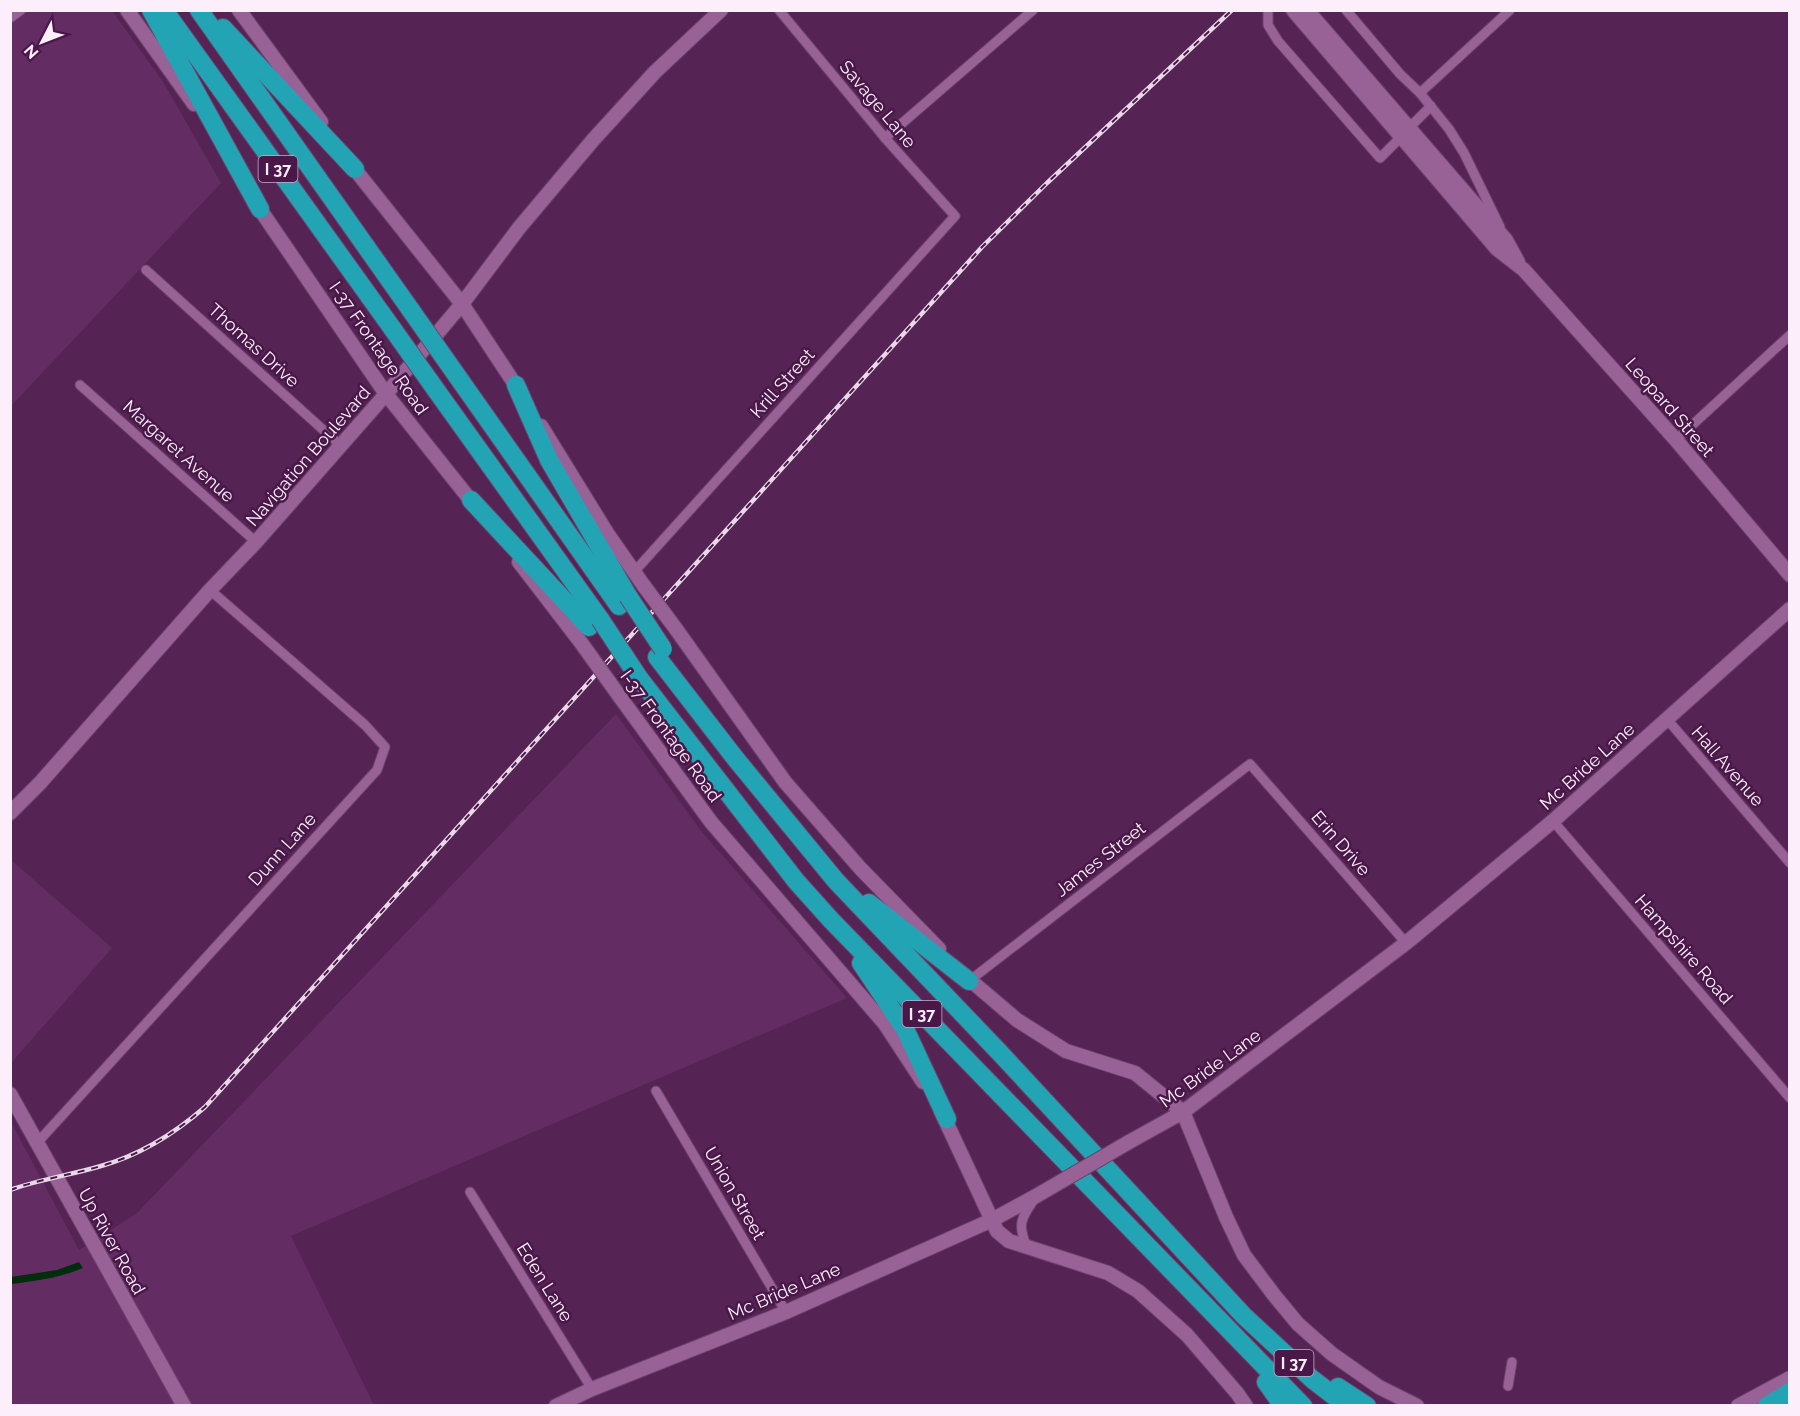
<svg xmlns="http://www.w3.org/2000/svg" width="1800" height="1416" font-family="Raleway,sans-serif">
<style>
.built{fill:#632d63}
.water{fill:#002e0c}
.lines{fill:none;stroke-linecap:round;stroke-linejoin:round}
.street-casing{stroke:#6c436b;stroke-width:11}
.secondary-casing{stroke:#6c436b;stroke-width:16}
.highway-casing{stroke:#6c436b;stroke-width:20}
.street{stroke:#996297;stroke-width:9}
.secondary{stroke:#996297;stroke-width:14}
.highway{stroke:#22a4b4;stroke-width:18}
.rail-casing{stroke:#e9d8e8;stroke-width:4.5}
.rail{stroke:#491849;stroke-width:2;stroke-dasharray:7;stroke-linecap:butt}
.secondary-bridge-casing{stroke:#6c436b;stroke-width:16;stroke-linecap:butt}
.highway-bridge-casing{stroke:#6c436b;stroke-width:20;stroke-linecap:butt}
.secondary-bridge{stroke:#996297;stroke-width:14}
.highway-bridge{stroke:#22a4b4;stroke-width:18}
.labels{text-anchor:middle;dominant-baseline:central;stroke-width:5;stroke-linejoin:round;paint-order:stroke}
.shield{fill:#491849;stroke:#c6aec6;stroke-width:1.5}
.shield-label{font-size:16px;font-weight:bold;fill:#fceffb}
.street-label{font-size:18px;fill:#fceffb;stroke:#491849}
</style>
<rect width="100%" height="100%" fill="#552354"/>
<g class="built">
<polygon points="11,11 112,11 162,80 221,183 11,406"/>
<polygon points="616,714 702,832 847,998 291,1236 374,1405 11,1405 10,1120 79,1250 136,1214"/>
<polygon points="11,860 112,948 11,1063"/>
</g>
<path class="water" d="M79,1262L83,1268C59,1278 36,1281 11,1284V1277L57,1270Z"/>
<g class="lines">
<defs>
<g id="street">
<polyline points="1268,10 1268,25 1278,41 1380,158 1401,137"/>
<polyline points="1346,10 1400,74 1420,93 1449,129 1464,153 1500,227"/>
<polyline points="10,18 21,10"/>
<polyline points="1420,93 1510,10"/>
<polyline points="1408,129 1431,106"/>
<polyline points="885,138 1033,10"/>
<polyline points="146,270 340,445"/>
<polyline points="80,385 256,542"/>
<polyline points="1676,440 1790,335"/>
<polyline points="634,572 955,216 885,138 779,10"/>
<polyline points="1666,718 1790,863"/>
<polyline points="1553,821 1790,1098"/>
<polyline points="969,981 1250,764 1406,943"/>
<polyline points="656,1091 786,1312"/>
<polyline points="37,1143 377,770 385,747 365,725 210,590"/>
<polyline points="470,1192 592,1389"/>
<path d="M1027,1248C1017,1223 1021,1219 1035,1198"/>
<polyline points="1508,1386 1512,1362"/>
</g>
<g id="secondary">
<polyline points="127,10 194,104"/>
<polyline points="239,10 321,122"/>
<polyline points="1293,10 1497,249 1524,270 1676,440 1790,575"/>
<polyline points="1307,10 1506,240 1518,262"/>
<polyline points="349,162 462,304 520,392"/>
<polyline points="255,202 386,394 476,507"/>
<polyline points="541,426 607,533 644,586"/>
<polyline points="519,562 582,644"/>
<polyline points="676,629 785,782 860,868 939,949"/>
<polyline points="620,697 711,822 885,1024 923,1082"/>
<polyline points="10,813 40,783 210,590 256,542 386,394 462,304 519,228 593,140 655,72 721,10"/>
<polyline points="963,974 1017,1020 1066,1051 1135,1073 1183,1112 1226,1217 1244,1255 1274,1295 1298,1324 1332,1354 1379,1387 1417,1406"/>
<polyline points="10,1094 184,1406"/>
<polyline points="941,1111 997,1231 1009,1241 1108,1273 1138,1291 1187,1335 1237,1393 1246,1406"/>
<polyline points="1129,1142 1183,1112 1406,943 1553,821 1790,609"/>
<polyline points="556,1406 592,1389 786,1312 992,1220 1036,1196"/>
<polyline points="1738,1406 1790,1378"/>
</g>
<g id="highway">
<polyline points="151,10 260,209"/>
<polyline points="164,10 392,328"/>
<polyline points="199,10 410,309"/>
<polyline points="223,28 355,169"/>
<polyline points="455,373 619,606"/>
<polyline points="516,385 549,460 628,596"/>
<polyline points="436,390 600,619"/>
<polyline points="471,500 589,627"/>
<polyline points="657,657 735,758 836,881 1001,1054 1244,1316 1312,1379 1347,1406"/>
<polyline points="639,678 796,881 831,920 1303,1406"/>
<polyline points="869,903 969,981"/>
<polyline points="861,963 905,1029 947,1119"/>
<polyline points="1266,1382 1283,1406"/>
<polyline points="1338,1387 1367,1406"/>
<polyline points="1767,1406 1790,1392"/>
</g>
</defs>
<use href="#street" class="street-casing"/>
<use href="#secondary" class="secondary-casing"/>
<use href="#highway" class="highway-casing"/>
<use href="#street" class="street"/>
<use href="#secondary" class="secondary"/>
<use href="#highway" class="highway"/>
<defs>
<path id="rail" d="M10,1190C40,1179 71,1175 101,1166C140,1155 174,1134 205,1107L982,247L1047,183L1232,10"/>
</defs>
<use href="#rail" class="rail-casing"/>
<use href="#rail" class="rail"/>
<defs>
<g id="secondary-bridge">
<polyline points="644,586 676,629"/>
<polyline points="582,644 620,697"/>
<polyline points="1036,1196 1129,1142"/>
</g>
<g id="highway-bridge">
<polyline points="410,309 455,373"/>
<polyline points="392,328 436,390"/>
<polyline points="628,596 663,649"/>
<polyline points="600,619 639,678"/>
</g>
</defs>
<use href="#secondary-bridge" class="secondary-bridge-casing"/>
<use href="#highway-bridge" class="highway-bridge-casing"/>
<use href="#secondary-bridge" class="secondary-bridge"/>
<use href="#highway-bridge" class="highway-bridge"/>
</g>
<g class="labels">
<g class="shield">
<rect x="258.5" y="156" width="39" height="26" rx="4.5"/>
<rect x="902.5" y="1001" width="39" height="26" rx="4.5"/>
<rect x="1274.5" y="1350" width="39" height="26" rx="4.5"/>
</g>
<g class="shield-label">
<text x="278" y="169">I 37</text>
<text x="922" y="1014">I 37</text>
<text x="1294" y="1363">I 37</text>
</g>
<g class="street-label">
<text transform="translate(878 104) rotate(50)">Savage Lane</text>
<text transform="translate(254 345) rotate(42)">Thomas Drive</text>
<text transform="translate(379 348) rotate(55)">I-37 Frontage Road</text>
<text transform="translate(782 383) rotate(-48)">Krill Street</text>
<text transform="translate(1670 407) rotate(49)">Leopard Street</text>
<text transform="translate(179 451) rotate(42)">Margaret Avenue</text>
<text transform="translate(308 456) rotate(-49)">Navigation Boulevard</text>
<text transform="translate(671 736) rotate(54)">I-37 Frontage Road</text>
<text transform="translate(1587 766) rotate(-42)">Mc Bride Lane</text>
<text transform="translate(1728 766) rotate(49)">Hall Avenue</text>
<text transform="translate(1341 843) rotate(49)">Erin Drive</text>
<text transform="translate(282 849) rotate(-48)">Dunn Lane</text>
<text transform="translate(1100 859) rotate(-38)">James Street</text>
<text transform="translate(1684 949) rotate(49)">Hampshire Road</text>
<text transform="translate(1210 1068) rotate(-36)">Mc Bride Lane</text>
<text transform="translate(735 1193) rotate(60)">Union Street</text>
<text transform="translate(112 1241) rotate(61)">Up River Road</text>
<text transform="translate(545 1282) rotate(58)">Eden Lane</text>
<text transform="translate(784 1291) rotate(-23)">Mc Bride Lane</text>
</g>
</g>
<rect width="1800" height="1416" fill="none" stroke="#fceffb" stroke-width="24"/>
<g transform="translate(42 42) rotate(228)" stroke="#491849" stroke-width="4.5" paint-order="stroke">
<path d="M0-4.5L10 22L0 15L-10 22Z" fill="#fceffb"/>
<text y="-9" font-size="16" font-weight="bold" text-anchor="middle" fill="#fceffb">N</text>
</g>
</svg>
